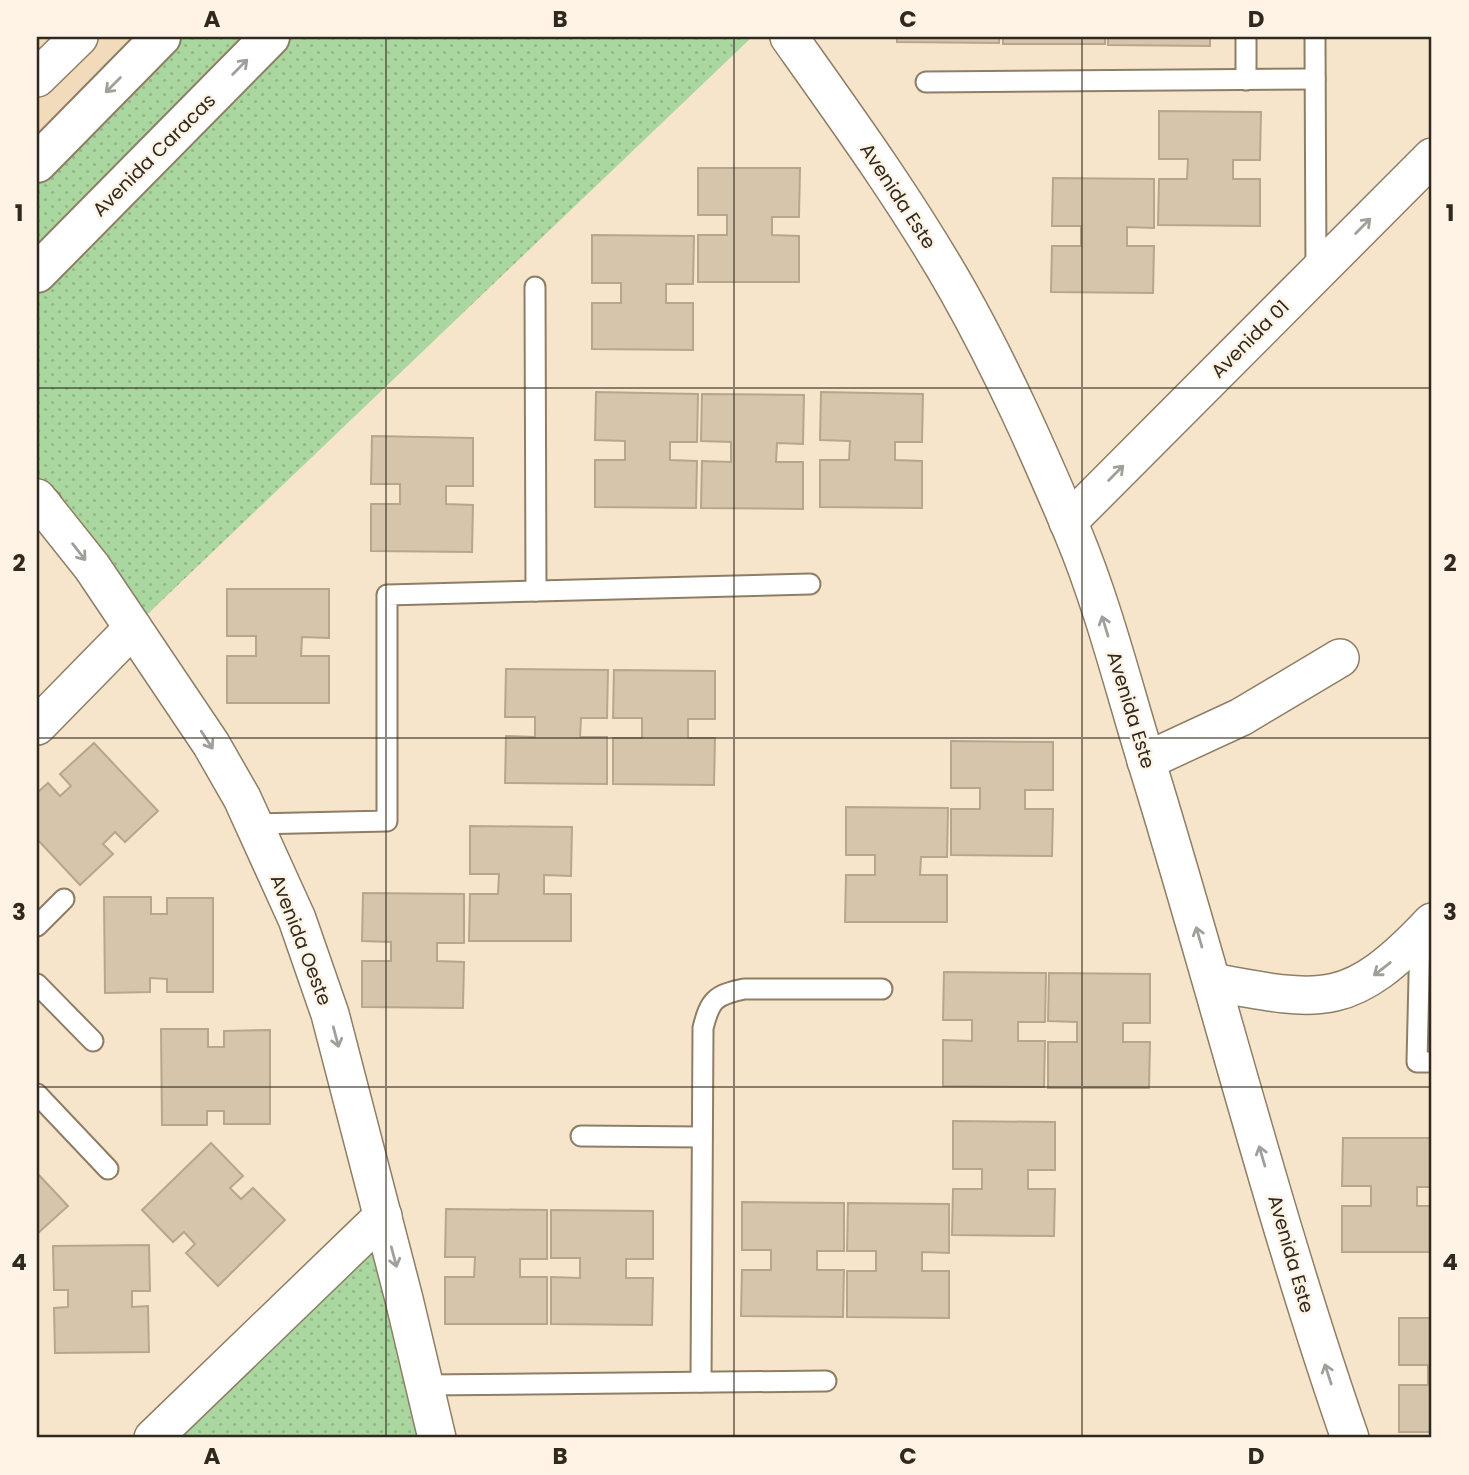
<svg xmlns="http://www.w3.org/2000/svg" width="1469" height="1475" font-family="Poppins,sans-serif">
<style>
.built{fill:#f2dbba}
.grass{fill:url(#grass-dots)}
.building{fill:#d6c5ab;stroke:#b7a68d;stroke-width:2}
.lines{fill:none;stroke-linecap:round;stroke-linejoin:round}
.service-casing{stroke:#8e7e66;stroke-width:23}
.minor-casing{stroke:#8e7e66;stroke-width:40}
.tertiary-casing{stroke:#8e7e66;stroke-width:42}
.service{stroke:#fff;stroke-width:19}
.minor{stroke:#fff;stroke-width:37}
.tertiary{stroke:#fff;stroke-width:38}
.oneway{stroke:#a29f9a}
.grid{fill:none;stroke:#30291f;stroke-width:2;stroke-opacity:0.55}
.labels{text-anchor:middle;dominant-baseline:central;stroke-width:5;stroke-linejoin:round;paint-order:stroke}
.street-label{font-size:19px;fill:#30291f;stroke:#fef3e4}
.neatline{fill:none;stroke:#30291f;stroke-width:2.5}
.grid-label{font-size:23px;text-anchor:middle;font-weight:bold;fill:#30291f}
</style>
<defs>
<pattern id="grass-dots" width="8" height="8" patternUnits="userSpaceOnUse" patternTransform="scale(1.75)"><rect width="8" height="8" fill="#aad69f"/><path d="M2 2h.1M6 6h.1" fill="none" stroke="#93b888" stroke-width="1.8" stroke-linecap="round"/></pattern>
</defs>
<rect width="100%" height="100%" fill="#f7e5cb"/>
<polygon class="built" points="37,37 161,37 37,163"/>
<g class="grass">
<polygon points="161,37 752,37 133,628 37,498 37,163"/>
<polygon points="383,1216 437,1438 153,1438"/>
</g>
<g class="building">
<polygon points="897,37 999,37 999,43 897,42"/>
<rect x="1003" y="37" width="102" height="7"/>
<polygon points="1108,37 1210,37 1210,46 1108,45"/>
<polygon points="1159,111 1261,112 1260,160 1233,160 1233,179 1260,179 1260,226 1158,225 1159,179 1187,179 1188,159 1159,159"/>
<polygon points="698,168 800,168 799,217 772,217 772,235 799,236 799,282 698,282 698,235 727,235 727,215 698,215"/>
<polygon points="1053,178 1154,179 1154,228 1127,227 1127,246 1154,246 1153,293 1051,292 1052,246 1081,246 1081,226 1052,226"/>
<polygon points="592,235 694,236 693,284 666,284 666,303 693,303 693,350 592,349 592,303 621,303 621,283 592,283"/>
<polygon points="596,392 698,394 697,442 670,442 670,460 697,461 696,508 595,507 595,460 625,460 625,441 595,440"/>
<polygon points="821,392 923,394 922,442 895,442 895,460 922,461 922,508 820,507 820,460 849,460 850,441 820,440"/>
<polygon points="702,394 804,395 803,444 777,443 776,462 803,462 803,509 701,508 702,461 731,462 731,442 701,441"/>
<polygon points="372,436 473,438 473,486 446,486 446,504 473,505 472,552 371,551 371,504 400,504 400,484 371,484"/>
<polygon points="227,589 329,589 329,638 302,637 301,656 329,656 329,703 227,703 227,656 256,656 256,636 227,636"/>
<polygon points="506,669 608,670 607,718 581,718 580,737 607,737 607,784 505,783 506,736 535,737 535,717 505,717"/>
<polygon points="614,670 715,671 715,719 688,719 688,738 715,738 714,785 613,784 613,738 642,738 642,718 613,718"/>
<polygon points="951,741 1053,742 1053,790 1025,790 1025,809 1053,809 1052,856 951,855 951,809 980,809 980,788 951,788"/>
<polygon points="94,743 158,811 125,842 115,832 103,844 113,854 80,885 37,839 37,793 48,783 60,796 71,786 60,774"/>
<polygon points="846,807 948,808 947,857 921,857 920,875 947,875 947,922 845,922 846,875 875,875 875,855 846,855"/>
<polygon points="470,826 572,827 571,876 544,875 544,894 571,894 571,941 469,941 470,894 498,894 499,874 470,874"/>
<polygon points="363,893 464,894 464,943 437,943 437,961 464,962 463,1008 362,1007 362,961 391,961 391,942 362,941"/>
<polygon points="104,897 151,897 151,914 167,914 167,898 213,898 213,992 167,992 167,979 150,978 150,992 105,993"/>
<polygon points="944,972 1046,973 1045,1022 1018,1022 1018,1041 1045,1041 1044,1087 943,1086 943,1040 972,1041 972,1020 943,1020"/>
<polygon points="1049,973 1150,974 1150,1023 1123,1023 1123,1042 1150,1042 1149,1088 1048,1088 1048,1042 1077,1042 1077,1022 1048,1021"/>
<polygon points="161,1029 208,1029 208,1047 224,1047 224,1031 270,1030 270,1124 224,1124 224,1111 207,1111 207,1125 162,1125"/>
<polygon points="953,1121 1055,1122 1055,1170 1028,1170 1028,1189 1055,1189 1054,1236 952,1235 953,1189 982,1189 982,1169 953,1169"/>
<polygon points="1343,1138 1432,1138 1432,1187 1417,1187 1417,1206 1432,1206 1432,1252 1342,1252 1342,1206 1371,1206 1371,1186 1342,1186"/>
<polygon points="211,1143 243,1176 230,1188 241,1199 253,1188 285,1220 218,1286 186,1253 195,1244 184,1232 173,1242 142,1210"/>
<polygon points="37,1173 68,1206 37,1234"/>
<polygon points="742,1202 844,1203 844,1251 817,1251 817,1270 844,1270 843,1317 741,1316 742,1270 771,1270 771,1250 742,1250"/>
<polygon points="848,1203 949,1204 949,1253 922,1252 922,1271 949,1271 949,1318 847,1317 847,1271 876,1271 876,1251 847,1251"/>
<polygon points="446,1209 547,1210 547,1259 520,1259 520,1277 547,1277 547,1324 445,1324 445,1277 474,1277 475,1257 445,1257"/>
<polygon points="551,1210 653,1211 653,1259 626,1259 626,1278 653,1278 652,1325 551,1324 551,1277 580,1278 580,1258 551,1258"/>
<polygon points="149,1245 150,1291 132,1291 132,1307 148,1306 149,1352 55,1353 54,1308 68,1307 68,1290 54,1290 53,1246"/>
<polygon points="1399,1318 1432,1318 1432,1432 1399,1432 1399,1385 1428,1385 1428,1365 1399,1365"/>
</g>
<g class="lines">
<defs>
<g id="service">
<polyline points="1315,37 1316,272"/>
<polyline points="1246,80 1246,37"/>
<polyline points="926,82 1315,79"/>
<polyline points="535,287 536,591"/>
<polyline points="254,824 387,821 387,595 810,584"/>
<polyline points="37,926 64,899"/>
<polyline points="1420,935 1417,1062 1432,1062"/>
<polyline points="37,984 93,1041"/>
<polyline points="37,1094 108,1169"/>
<polyline points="581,1136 702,1137"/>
<path d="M701,1382L703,1028C710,1000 715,995 744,989H882"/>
<polyline points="425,1385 826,1381"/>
</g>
<g id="minor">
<path d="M789,37C848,120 908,203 958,291C1002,369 1038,450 1073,533C1105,610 1125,693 1150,773C1218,994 1274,1219 1350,1438"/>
<polyline points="37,78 79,37"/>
<polyline points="37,498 92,567 211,744 242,798 297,919 330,1014 404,1299 437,1438"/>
<polyline points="1068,522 1432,157"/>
<polyline points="37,726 133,628"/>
<polyline points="1146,761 1241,717 1340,658"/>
<path d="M1212,982C1324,1003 1350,1009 1432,922"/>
<polyline points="153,1438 383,1216"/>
</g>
<g id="tertiary">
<polyline points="37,163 161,37"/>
<polyline points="37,273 270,37"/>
<polyline points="37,502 43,506"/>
</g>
</defs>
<use href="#service" class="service-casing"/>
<use href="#minor" class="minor-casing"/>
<use href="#tertiary" class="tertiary-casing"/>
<use href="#service" class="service"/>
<use href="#minor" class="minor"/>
<use href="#tertiary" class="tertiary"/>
</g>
<defs><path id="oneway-shaft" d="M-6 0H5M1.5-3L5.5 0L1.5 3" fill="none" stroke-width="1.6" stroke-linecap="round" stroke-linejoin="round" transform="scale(1.75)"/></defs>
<g class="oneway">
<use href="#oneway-shaft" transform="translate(240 67) rotate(-45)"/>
<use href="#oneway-shaft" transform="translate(113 85) rotate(135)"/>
<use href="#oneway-shaft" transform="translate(1363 226) rotate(-45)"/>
<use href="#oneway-shaft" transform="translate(1116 473) rotate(-45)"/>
<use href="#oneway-shaft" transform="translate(79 552) rotate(52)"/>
<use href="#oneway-shaft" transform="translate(1105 626) rotate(-107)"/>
<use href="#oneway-shaft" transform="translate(207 740) rotate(57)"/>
<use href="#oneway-shaft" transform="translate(1199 937) rotate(-106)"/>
<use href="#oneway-shaft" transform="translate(1382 969) rotate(142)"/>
<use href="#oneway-shaft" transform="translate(336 1037) rotate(75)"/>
<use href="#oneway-shaft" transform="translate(1262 1156) rotate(-106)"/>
<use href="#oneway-shaft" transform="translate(394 1257) rotate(75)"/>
<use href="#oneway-shaft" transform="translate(1328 1374) rotate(-108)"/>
</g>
<path class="grid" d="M386,37V1438M734,37V1438M1082,37V1438M37,388H1432M37,738H1432M37,1087H1432"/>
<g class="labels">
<g class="street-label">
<text transform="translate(154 155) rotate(-45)">Avenida Caracas</text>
<text transform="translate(898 196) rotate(57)">Avenida Este</text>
<text transform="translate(1250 339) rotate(-45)">Avenida 01</text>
<text transform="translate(1131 710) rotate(73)">Avenida Este</text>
<text transform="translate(301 940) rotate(69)">Avenida Oeste</text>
<text transform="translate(1291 1254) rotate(74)">Avenida Este</text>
</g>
</g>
<rect width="1469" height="1475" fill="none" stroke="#fef3e4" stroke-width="77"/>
<rect x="38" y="38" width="1392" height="1398" class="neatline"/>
<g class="grid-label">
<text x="212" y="27">A</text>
<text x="560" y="27">B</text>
<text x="908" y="27">C</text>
<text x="1256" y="27">D</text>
<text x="19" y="221">1</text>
<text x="1450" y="221">1</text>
<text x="19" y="571">2</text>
<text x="1450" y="571">2</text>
<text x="19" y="920">3</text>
<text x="1450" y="920">3</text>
<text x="19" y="1270">4</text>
<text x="1450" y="1270">4</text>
<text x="212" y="1464">A</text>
<text x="560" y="1464">B</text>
<text x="908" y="1464">C</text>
<text x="1256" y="1464">D</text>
</g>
</svg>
